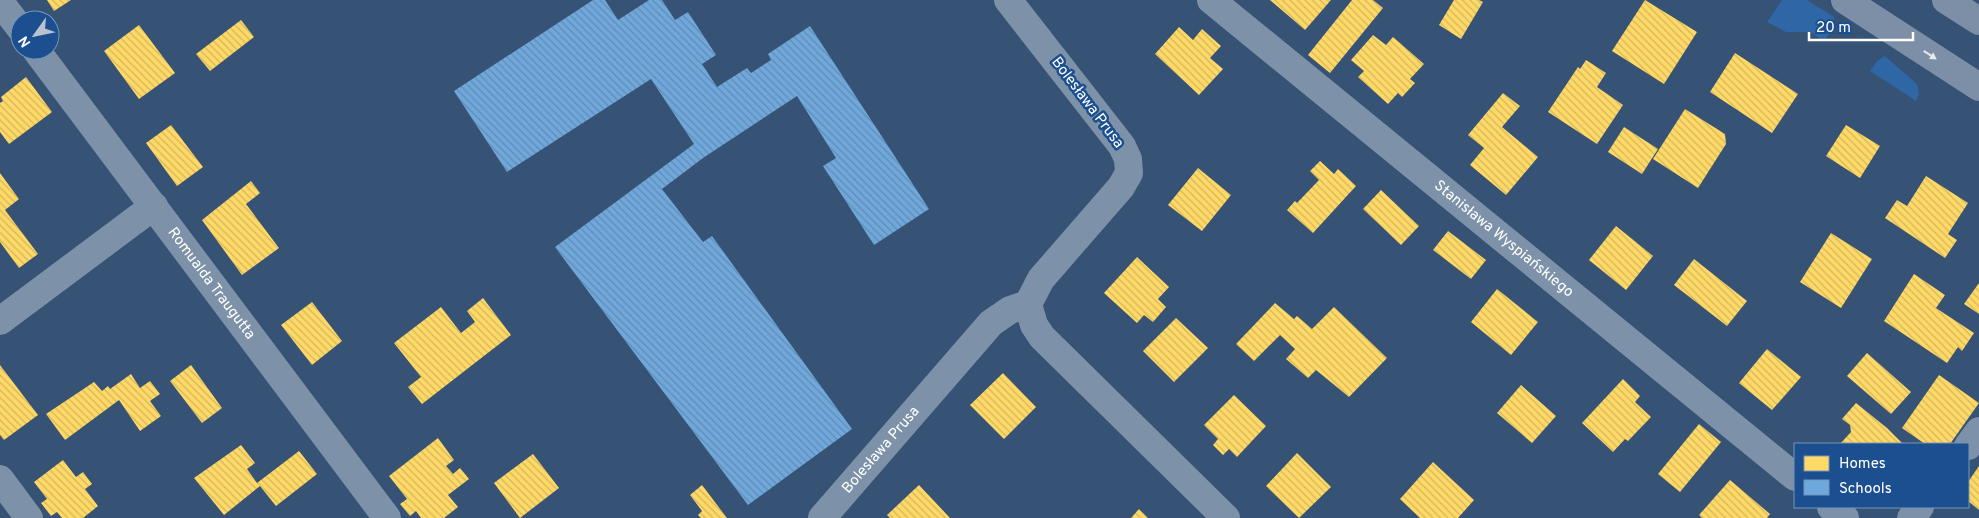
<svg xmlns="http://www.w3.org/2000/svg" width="1979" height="518" font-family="Overpass,sans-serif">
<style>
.grass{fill:#2f66a5}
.homes{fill:url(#homes-back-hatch)}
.schools{fill:url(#schools-back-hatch)}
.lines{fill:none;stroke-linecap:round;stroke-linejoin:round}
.minor{stroke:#7d92a8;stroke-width:28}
.primary{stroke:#7d8ea7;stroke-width:28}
.oneway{fill:#e5e8ed}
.labels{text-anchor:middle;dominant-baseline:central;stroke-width:5;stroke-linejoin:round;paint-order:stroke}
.street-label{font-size:15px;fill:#fff;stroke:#1b4f8f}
</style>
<defs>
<pattern id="homes-back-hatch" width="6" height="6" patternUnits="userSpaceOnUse" patternTransform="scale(1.25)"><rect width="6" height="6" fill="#ffd966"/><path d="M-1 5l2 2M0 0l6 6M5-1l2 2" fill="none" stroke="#d2b660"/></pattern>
<pattern id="schools-back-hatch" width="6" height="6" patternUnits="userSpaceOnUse" patternTransform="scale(1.25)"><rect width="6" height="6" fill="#6fa8dc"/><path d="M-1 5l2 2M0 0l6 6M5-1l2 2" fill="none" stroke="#648cb1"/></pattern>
</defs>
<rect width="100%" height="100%" fill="#365274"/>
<g class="grass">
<polygon points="1782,0 1807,0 1834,17 1834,26 1824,41 1810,32 1786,32 1767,22"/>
<polygon points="1885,56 1917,84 1919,94 1916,101 1870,71 1877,61"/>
</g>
<g class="homes">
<polygon points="47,0 71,0 54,11"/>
<polygon points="1270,0 1331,0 1305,30"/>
<polygon points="1352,0 1373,0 1383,8 1330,73 1308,55"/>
<polygon points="1454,0 1479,0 1483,2 1461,39 1439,25"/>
<polygon points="1645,0 1697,32 1664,84 1612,51"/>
<polygon points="241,20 254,37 210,71 196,54"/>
<polygon points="139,25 175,73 139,99 104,51"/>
<polygon points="1179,27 1193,40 1202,29 1221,46 1210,58 1223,69 1199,95 1155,54"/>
<polygon points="1373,35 1386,45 1393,37 1424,64 1410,79 1415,83 1402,97 1398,93 1388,104 1358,77 1364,71 1351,60"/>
<polygon points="1735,53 1798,94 1772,133 1710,92"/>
<polygon points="1586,60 1606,73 1597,87 1623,105 1597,144 1548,112 1578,67 1580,69"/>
<polygon points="26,77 52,112 9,144 0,132 0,103 3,101 1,97"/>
<polygon points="1503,93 1520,106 1502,127 1538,157 1506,195 1470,165 1484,148 1468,135"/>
<polygon points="1685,109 1725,134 1726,144 1698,188 1653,159"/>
<polygon points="171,125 203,167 177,186 146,143"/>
<polygon points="1846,125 1880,146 1860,178 1826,156"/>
<polygon points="1624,127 1658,149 1642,174 1608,152"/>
<polygon points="1320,161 1334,174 1338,169 1356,186 1313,233 1287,210 1295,201 1297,203 1319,180 1310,171"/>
<polygon points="1198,168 1231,195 1202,231 1168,205"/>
<polygon points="0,173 19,199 5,210 38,254 19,268 0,242"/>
<polygon points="1926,176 1968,203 1948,234 1957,240 1945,258 1885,218 1897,200 1907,206"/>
<polygon points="251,181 260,193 246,204 279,248 242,275 202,220"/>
<polygon points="1381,190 1419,226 1401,245 1363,209"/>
<polygon points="1616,226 1653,256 1626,290 1589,260"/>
<polygon points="1448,231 1486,260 1471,279 1433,250"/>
<polygon points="1831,233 1872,259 1841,308 1800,282"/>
<polygon points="1137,257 1169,287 1158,299 1166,307 1153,322 1144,315 1137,323 1104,293"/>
<polygon points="1694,259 1747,301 1727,326 1674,285"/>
<polygon points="1914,274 1945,295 1936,308 1974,333 1962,351 1958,347 1947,363 1884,321"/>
<polygon points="1979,283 1979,314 1964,304"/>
<polygon points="1497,289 1538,322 1511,355 1471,322"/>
<polygon points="483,298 511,335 422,404 408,387 421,377 394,343 441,307 461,333 475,322 467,311"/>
<polygon points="312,302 342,341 312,365 281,325"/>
<polygon points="1275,303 1294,319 1297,316 1312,329 1334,307 1387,358 1349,397 1316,370 1308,378 1286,359 1295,349 1280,335 1254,361 1236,344"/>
<polygon points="1176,318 1208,348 1174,382 1143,351"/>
<polygon points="1767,349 1801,377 1772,410 1739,383"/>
<polygon points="1867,353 1911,392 1891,414 1847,376"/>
<polygon points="0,365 38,415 4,440 0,435"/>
<polygon points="191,365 222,408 202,423 170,381"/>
<polygon points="1003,373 1036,407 1004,439 970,405"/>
<polygon points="131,374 140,388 150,381 160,394 150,401 161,416 140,431 119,400 65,440 46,414 94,382 102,391 108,386 110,389"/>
<polygon points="1939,375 1979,403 1950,444 1925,444 1902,428"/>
<polygon points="1623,379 1640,396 1635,402 1651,417 1628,441 1625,439 1613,452 1582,423"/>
<polygon points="1521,385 1556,416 1532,443 1497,413"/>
<polygon points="1234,395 1266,426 1237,457 1229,449 1223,455 1213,445 1218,439 1204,425"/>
<polygon points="1856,403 1887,428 1903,444 1840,444 1851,432 1850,425 1842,419"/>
<polygon points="1699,424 1721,442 1680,492 1658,474"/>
<polygon points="438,438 454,460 446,466 453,474 460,468 469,479 448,495 458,507 444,518 421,518 416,511 410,516 400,504 407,499 389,476"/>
<polygon points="241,445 255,463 247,469 257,483 299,451 317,474 276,506 260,486 224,515 194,478"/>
<polygon points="1297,453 1331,487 1299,518 1266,486"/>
<polygon points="533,454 559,488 520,518 494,483"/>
<polygon points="63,460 76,477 83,472 92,484 85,489 98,506 83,518 62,518 57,512 51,516 41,503 47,499 34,482"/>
<polygon points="1433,462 1474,500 1458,518 1420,518 1400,499"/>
<polygon points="1979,466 1979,510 1968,501 1968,482"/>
<polygon points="1730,480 1770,514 1767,518 1702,518 1699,515"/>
<polygon points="702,485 727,518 701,518 698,515 702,511 690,495"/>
<polygon points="919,485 950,518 890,518 887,515"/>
<polygon points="1139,509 1148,518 1131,518"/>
</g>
<polygon class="schools" points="593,0 605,0 618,20 649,0 662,0 675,20 688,12 716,55 702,64 717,87 747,68 751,73 771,60 768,54 810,26 929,209 874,245 823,166 836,158 797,96 703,158 662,189 703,242 712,236 852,429 748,505 555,247 694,144 651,79 507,172 454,91"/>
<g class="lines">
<g class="minor">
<path id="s1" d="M1211,0L1795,477"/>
<polyline points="0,2 20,28"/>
<path id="s2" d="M36,50L387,518"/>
<polyline points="1028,304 1034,325 1042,337 1226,518"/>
<polyline points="0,321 154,206"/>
<polyline points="1968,446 1979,431"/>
<polyline points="0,479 29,518"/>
<polyline points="1831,507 1845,518"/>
<path id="s3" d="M822,518L991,323L1010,310L1028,304L1041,279L1121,187L1129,173L1128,159L1122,146L1008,0"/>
<polyline points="1911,518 1920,507"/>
</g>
<g class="primary">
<polyline points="1845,0 1979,87"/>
<polyline points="1946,0 1979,21"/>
</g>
</g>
<defs><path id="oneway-solid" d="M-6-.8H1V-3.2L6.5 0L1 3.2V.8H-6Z" transform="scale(1.25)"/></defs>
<use class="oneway" href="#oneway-solid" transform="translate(1930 55) rotate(33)"/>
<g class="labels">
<g class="street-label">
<text transform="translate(1087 103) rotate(53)">Bolesława Prusa</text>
<text stroke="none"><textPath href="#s1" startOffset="378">Stanisława Wyspiańskiego</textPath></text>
<text stroke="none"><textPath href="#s2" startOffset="292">Romualda Traugutta</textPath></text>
<text stroke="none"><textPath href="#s3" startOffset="90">Bolesława Prusa</textPath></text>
</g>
</g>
<rect x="1794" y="443" width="175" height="65" fill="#1b4f8f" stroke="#7695bc"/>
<rect x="1804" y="456" width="25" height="15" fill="#ffd966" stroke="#7695bc"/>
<text x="1839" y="468" font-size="15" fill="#ffffff">Homes</text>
<rect x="1804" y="480" width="25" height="15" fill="#6fa8dc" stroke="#7695bc"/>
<text x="1839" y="493" font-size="15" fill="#ffffff">Schools</text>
<g transform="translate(35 35) rotate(237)"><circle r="24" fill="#1b4f8f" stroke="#7695bc"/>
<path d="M0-4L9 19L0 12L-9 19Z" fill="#b9c2ce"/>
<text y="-8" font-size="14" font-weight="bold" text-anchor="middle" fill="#ffffff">N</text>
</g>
<path d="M1809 32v8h104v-8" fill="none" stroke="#ffffff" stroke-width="2.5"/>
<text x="1816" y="32" font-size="15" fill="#ffffff" stroke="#1b4f8f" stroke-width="4" paint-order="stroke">20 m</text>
</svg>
